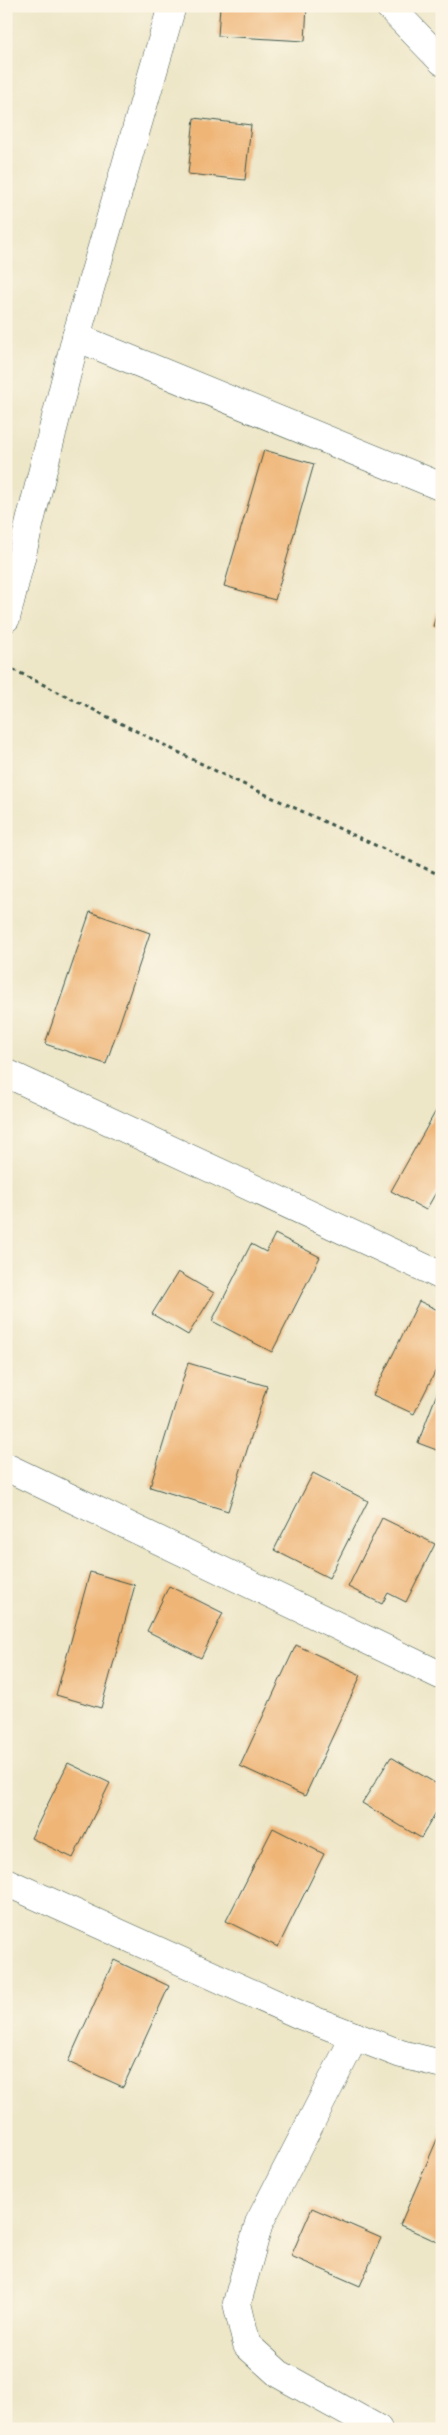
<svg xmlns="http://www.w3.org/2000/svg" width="448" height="2435" font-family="'Gentium Book Plus',serif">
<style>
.building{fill:#efb577}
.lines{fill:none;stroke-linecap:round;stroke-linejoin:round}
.minor-casing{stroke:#3e564a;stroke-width:29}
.path{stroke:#3e564a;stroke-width:3;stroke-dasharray:4 4;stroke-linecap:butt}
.minor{stroke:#fff;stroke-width:28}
</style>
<rect width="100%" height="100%" fill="#fcf5e5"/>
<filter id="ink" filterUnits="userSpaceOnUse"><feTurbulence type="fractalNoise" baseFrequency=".02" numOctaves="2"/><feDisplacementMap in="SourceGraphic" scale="10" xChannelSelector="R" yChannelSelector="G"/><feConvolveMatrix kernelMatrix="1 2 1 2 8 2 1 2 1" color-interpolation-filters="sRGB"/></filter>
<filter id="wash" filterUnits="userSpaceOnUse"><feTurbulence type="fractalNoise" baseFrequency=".0096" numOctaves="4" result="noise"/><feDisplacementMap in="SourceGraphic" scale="20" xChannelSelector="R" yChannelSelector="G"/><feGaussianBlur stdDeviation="1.12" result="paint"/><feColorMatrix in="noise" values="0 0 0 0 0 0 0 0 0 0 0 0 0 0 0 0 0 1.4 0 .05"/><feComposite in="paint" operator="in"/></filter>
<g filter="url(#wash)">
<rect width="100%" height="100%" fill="#ede6c7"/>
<g id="blocks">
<g class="building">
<polygon points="220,6 307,6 305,41 218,36"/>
<polygon points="194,118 251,125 245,180 188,174"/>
<polygon points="264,450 314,464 275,600 224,586"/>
<polygon points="441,599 442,599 442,628 433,626"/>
<polygon points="90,912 150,933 106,1064 45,1044"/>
<polygon points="442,1100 442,1182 426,1210 391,1191"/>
<polygon points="275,1234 320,1257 272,1352 212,1321 251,1244 266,1252"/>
<polygon points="178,1272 214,1293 188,1335 152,1314"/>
<polygon points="419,1301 442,1312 442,1358 414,1414 373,1395"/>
<polygon points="188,1363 267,1386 228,1511 150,1487"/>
<polygon points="442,1380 442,1452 418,1443"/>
<polygon points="313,1473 368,1501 329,1578 274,1550"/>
<polygon points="382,1518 435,1544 406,1602 388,1593 382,1604 348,1587"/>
<polygon points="90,1572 135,1585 101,1708 56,1695"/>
<polygon points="169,1586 223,1613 201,1658 147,1631"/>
<polygon points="296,1645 361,1675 305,1796 240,1766"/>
<polygon points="391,1757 442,1787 442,1802 421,1838 362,1803"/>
<polygon points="68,1763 110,1783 73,1858 31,1838"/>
<polygon points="273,1828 324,1854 278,1947 226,1921"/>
<polygon points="114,1960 169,1986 123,2087 68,2062"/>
<polygon points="442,2128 442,2244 400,2225"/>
<polygon points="312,2208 381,2238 360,2286 291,2256"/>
</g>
</g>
</g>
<g filter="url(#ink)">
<use href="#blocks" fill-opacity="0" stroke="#3e564a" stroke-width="1"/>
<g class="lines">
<defs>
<g id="minor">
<polyline points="389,6 442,61"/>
<polyline points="76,337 442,487"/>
<polyline points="6,618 76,337 172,6"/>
<polyline points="6,1073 442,1276"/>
<polyline points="6,1467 442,1676"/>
<polyline points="6,1882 300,2015 401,2054 442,2064"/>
<polyline points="355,2036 259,2223 237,2303 247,2345 279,2374 378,2429"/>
</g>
</defs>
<use href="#minor" class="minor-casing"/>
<polyline class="path" points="6,666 230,778 442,876"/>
<use href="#minor" class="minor"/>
</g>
</g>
<rect width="448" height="2435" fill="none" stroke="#fcf5e5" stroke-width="25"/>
</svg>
